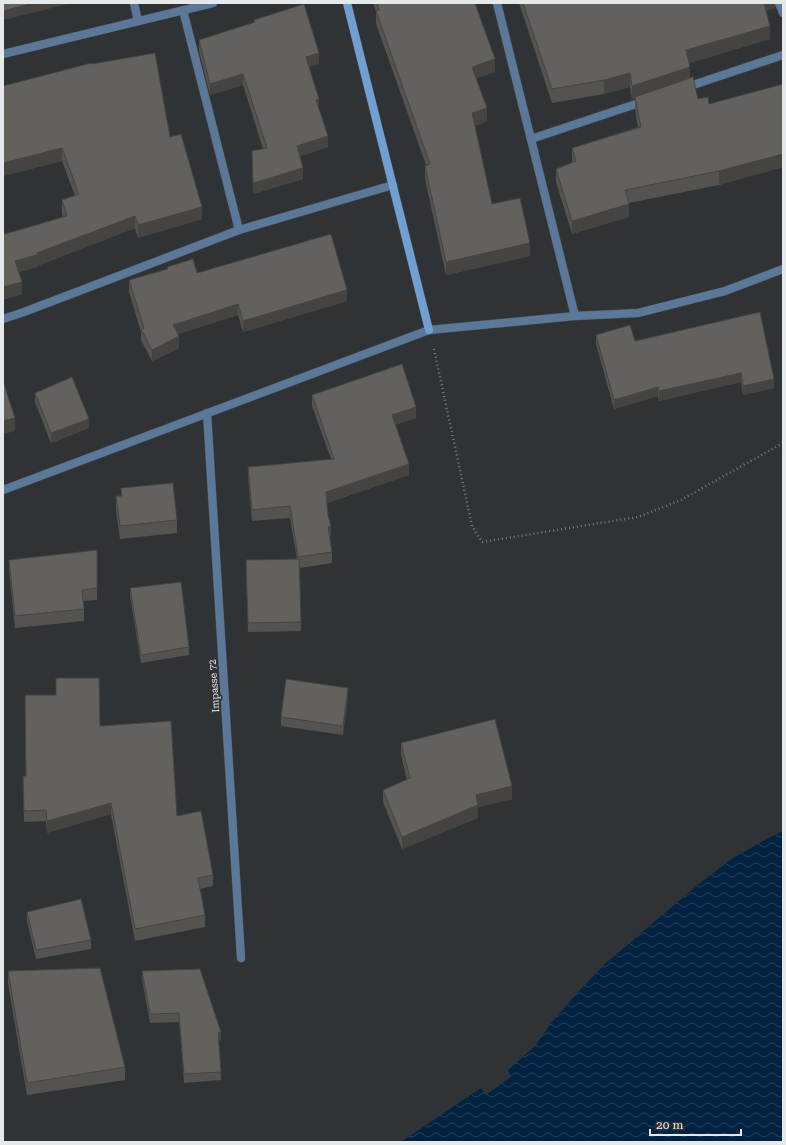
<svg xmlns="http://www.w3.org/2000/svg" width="786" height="1145" font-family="'Roboto Serif',serif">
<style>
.water{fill:url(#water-waves)}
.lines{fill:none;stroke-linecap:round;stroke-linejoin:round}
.minor-casing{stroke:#4d5053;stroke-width:9}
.tertiary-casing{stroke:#4d5053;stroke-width:9}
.secondary-casing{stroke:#4d5053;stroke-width:9}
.path{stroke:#7b7e81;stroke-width:2.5;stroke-dasharray:1 3;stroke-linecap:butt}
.minor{stroke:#5c7898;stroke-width:8}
.tertiary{stroke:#5c7898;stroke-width:8}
.secondary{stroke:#729fd1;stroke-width:8}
.wall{fill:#545350}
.shaded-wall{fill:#454441}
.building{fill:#62615d;stroke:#454441}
.labels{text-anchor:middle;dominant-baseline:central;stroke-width:3.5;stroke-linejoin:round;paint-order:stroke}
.street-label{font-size:10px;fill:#e6e9eb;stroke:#303336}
</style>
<defs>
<pattern id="water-waves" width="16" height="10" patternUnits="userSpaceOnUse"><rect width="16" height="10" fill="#022242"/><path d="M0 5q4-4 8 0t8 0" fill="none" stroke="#27425d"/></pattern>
</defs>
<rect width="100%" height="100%" fill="#303336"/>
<polygon class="water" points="783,831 783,1142 401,1142 481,1088 486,1095 511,1077 508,1070 535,1046 552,1022 577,993 606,963 700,883 733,858 763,841"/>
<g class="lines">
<defs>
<g id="minor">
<polyline points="134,3 138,21"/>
<polyline points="497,3 575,316"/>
<polyline points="779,3 783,13"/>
<polyline points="183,10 239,230"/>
<polyline points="3,54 213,3"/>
<polyline points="684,88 783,55"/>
<polyline points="531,139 645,101"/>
<polyline points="3,319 24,312 239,230 393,185"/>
<polyline points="429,330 575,316 638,313 725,291 783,269"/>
<polyline points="207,413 241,958"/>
</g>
<polyline id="tertiary" points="3,490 429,330"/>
<polyline id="secondary" points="347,3 429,330"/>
</defs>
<use href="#minor" class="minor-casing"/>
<use href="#tertiary" class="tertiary-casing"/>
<use href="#secondary" class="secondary-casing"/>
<polyline class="path" points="434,349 472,526 482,542 638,517 681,500 783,443"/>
<use href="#minor" class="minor"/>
<use href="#tertiary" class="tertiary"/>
<use href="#secondary" class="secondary"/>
</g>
<g class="wall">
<polygon points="373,3 475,3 495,72 476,78 487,121 475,126 492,204 530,256 446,275 425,179 425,166 426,165 376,24 376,11"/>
<polygon points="519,3 775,3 775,8 766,11 770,39 689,63 690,78 698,99 709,104 783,84 783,167 719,185 629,203 629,217 572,234 556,182 556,169 572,163 572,148 638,127 635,110 635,99 632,99 630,87 604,94 552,103"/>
<polygon points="254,20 319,64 309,67 328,147 300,156 303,179 253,194 252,151 263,149 243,85 210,95 199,51 199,40 254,23"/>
<polygon points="92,64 170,137 202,219 138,238 135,228 37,266 37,267 19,272 22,294 3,300 3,229 5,234 63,217 62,213 62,200 75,196 62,161 3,176 3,86"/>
<polygon points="167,267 197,273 347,301 243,332 238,315 178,334 179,348 152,361 141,340 141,332 129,292 129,280 167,269"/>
<polygon points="760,312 774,388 743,395 741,382 659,401 658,396 614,409 596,344 596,335 635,341"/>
<polygon points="35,393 89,428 51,443 35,402"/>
<polygon points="312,395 416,418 395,425 409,475 327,503 328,515 331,537 329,538 332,552 332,563 300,568 301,631 248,632 246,570 297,559 290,518 252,521 248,478 248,467 331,459 312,406"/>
<polygon points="121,488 177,520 177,533 120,539 116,510 116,496 121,496"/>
<polygon points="9,560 97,588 97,600 83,601 84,609 84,621 15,628 9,571"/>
<polygon points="130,588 189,647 189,655 141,663 130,596"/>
<polygon points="348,697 343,735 281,726 281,717"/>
<polygon points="100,726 177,816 213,875 213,886 200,889 205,915 205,927 135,941 111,814 47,833 46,821 24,822 23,776 26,776"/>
<polygon points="401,743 512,799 478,807 478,818 402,849 383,802 383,790 407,780 401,755"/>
<polygon points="27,912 91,940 91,949 36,959 27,921"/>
<polygon points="8,971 125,1067 125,1080 27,1095 8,984"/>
<polygon points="142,971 221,1040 219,1041 221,1080 184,1083 179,1022 150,1023 142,979"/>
</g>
<g class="shaded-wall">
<polygon points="34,3 72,3 3,20 3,11"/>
<polygon points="762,3 775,3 775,8 762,12"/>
<polygon points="770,26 770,39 686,64 686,50"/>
<polygon points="319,53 319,64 306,68 306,57"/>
<polygon points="495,59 495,72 472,80 472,67"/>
<polygon points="690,67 690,80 635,97 635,99 632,99 632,86"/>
<polygon points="630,73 630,87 604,94 604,80"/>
<polygon points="243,74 243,85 210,95 210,84"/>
<polygon points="319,99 319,110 316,100"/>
<polygon points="487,108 487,121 472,127 472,113"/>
<polygon points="328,136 328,147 297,157 297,146"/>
<polygon points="62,148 62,161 3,176 3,163"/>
<polygon points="783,154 783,167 719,185 719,171"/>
<polygon points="303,168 303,179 253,194 253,183"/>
<polygon points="629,204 629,217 572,234 572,221"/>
<polygon points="202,207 202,219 138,238 138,225"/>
<polygon points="135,216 135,228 37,266 37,267 15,273 15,261"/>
<polygon points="530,243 530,256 446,275 446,262"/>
<polygon points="22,282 22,294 3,300 3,287"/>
<polygon points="347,290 347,301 243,332 243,321"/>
<polygon points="238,304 238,315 173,336 173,325"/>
<polygon points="179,336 179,348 152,361 152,350"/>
<polygon points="741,373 741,382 659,401 659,391"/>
<polygon points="774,379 774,388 743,395 743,386"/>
<polygon points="658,387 658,396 614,409 614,400"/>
<polygon points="416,407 416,418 392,426 392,415"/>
<polygon points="15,418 15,431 3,434 3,421"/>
<polygon points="89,419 89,428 51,443 51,433"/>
<polygon points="409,464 409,475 326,503 326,492"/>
<polygon points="331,526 331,537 328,538 328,527"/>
<polygon points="348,688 348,697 343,735 343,726"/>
<polygon points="512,786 512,799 478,807 478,818 402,849 402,837 476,795"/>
<polygon points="111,803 111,814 47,833 47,821"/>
<polygon points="221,1032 221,1040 218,1041 218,1033"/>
</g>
<g class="building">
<polygon points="3,3 34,3 3,11"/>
<polygon points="377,3 475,3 495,59 472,67 487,108 472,113 492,204 520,198 530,243 446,262 425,166 430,164 376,11 379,10"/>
<polygon points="523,3 764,3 770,26 686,50 690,67 632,86 630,73 604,80 552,89"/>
<polygon points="304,4 319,53 306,57 319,99 316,100 328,136 297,146 303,168 253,183 252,151 267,148 243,74 210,84 199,40 255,22 254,20"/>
<polygon points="155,53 170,137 181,134 202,207 138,225 135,216 37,253 37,255 15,261 22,282 3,287 3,229 5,234 67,216 62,200 79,194 62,148 3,163 3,86 91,63 92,64"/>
<polygon points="693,77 698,99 708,97 709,104 783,84 783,154 719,171 625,190 629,204 572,221 556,169 576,161 572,148 641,127 635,97"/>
<polygon points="331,234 347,290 243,321 238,304 173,325 179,336 152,350 141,329 144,328 129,280 168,269 167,267 193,259 197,273"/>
<polygon points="760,312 774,379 743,386 741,373 659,391 658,387 614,400 596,335 630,325 635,341"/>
<polygon points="402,364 416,407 392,415 409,464 326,492 328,515 331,526 328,527 332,552 298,557 290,506 252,510 248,467 334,459 312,395"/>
<polygon points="72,377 89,419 51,433 35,393"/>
<polygon points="3,381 15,418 3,421"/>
<polygon points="173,483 177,520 120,526 116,496 122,496 121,488"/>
<polygon points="97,550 97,588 82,590 84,609 15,616 9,560"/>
<polygon points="299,559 301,622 248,623 246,560"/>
<polygon points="181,582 189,647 141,655 130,588"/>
<polygon points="56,678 99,678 100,726 171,721 177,816 201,811 213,875 198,878 205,915 135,929 111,803 47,821 46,810 24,811 23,776 26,776 25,695 56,695"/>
<polygon points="286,679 348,688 343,726 281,717"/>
<polygon points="495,719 512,786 476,795 478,805 402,837 383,790 410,778 401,743"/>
<polygon points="81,899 91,940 36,950 27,912"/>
<polygon points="100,968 125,1067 27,1083 8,971"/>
<polygon points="200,969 221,1032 218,1033 221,1072 184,1074 179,1013 150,1014 142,971"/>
</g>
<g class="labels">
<g class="street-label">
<text transform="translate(214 686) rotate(-94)">Impasse 72</text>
</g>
</g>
<rect width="786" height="1145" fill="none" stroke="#e6e9eb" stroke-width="8"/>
<path d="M650 1129v6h91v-6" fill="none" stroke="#e6e9eb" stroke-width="2"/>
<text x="656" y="1129" font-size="12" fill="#e6e9eb" stroke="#303336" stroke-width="3" paint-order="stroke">20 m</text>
</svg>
